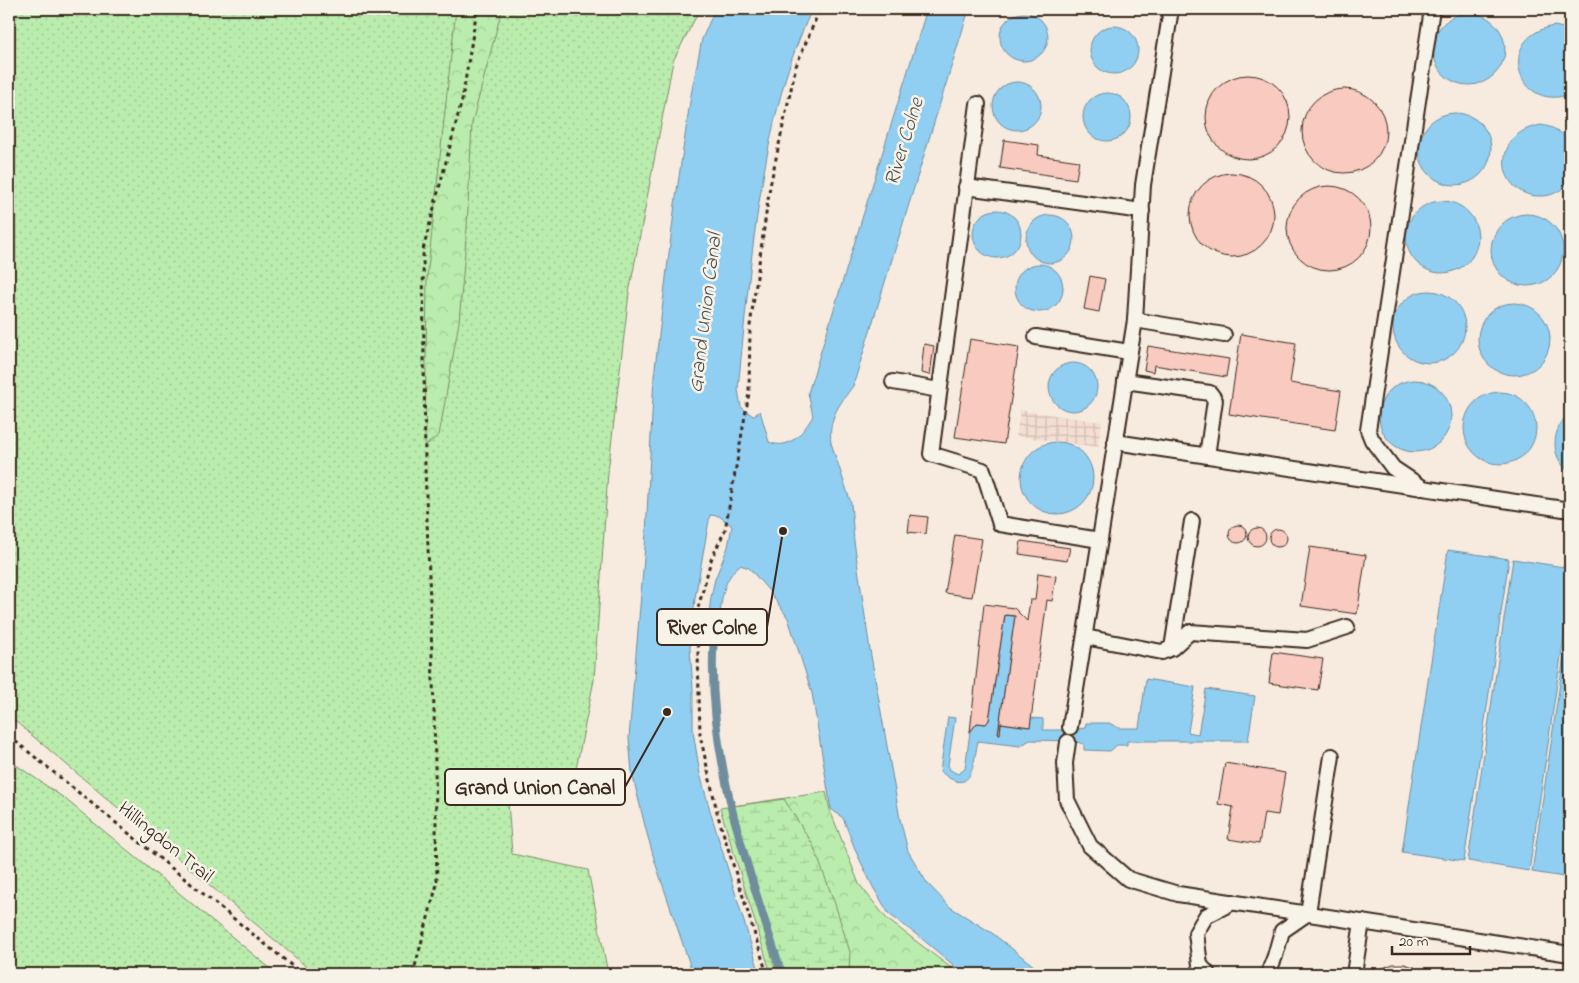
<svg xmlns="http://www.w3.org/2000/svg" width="1579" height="983" font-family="'Indie Flower',sans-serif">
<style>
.industrial{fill:url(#industrial-grid)}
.grass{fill:url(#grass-dots);stroke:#7a8c66}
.forest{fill:url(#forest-crowns);stroke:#7a8c66}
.wetland{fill:url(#wetland-marsh);stroke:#7a8c66}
.water{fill:#91cff2;stroke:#6f8d9d}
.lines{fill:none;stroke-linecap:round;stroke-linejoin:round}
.stream{stroke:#6f8d9d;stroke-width:8}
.building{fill:#f9cabf;stroke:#3b2a1e}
.lane-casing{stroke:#3b2a1e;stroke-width:18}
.path{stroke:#3b2a1e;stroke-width:3;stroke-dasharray:4 4;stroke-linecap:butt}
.lane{stroke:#f7f3e8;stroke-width:14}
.labels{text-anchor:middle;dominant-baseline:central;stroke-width:5;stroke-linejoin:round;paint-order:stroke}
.street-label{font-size:20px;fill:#3b2a1e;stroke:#f7f3e8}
.water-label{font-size:21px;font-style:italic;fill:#505353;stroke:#f7f3e8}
.leader{fill:none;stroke:#3b2a1e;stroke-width:2}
.callout-dot{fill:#3b2a1e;stroke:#f7f3e8;stroke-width:2}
.callout{fill:#f7f3e8;stroke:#3b2a1e;stroke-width:2}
.callout-label{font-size:21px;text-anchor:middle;font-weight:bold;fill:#3b2a1e}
</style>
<defs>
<pattern id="industrial-grid" width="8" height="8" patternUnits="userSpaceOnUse" patternTransform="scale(1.25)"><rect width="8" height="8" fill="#f4ddd2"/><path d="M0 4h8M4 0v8" fill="none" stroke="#d2beb4"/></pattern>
<pattern id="grass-dots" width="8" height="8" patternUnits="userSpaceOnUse" patternTransform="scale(1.25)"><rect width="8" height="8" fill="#baedad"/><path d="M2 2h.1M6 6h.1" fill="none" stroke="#a1cb94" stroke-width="1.8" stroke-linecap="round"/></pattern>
<pattern id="forest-crowns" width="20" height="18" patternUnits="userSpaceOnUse" patternTransform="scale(1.25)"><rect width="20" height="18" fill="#baedad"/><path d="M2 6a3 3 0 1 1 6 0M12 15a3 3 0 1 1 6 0" fill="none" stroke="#a1cb94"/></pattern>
<pattern id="wetland-marsh" width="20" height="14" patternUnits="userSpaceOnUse" patternTransform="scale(1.25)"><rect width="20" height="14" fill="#baedad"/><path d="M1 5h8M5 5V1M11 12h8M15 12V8" fill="none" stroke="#a1cb94"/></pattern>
</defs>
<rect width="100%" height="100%" fill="#f7ebe0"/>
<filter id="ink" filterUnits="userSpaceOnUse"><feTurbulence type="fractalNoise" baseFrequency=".02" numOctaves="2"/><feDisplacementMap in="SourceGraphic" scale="10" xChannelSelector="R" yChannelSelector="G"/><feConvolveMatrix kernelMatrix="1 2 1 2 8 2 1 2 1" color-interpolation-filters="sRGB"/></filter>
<g filter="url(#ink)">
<polygon class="industrial" points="1020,410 1102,422 1098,447 1016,436"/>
<g class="grass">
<polygon points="9,9 700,9 673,61 629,293 608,472 594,680 575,774 508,802 512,854 588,870 608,974 315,974 9,716"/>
<polygon points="9,760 64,798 277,974 9,974"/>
</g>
<g class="forest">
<polygon points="456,9 502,9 472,123 467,228 459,322 439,435 425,446 427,277"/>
<polygon points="826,792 830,810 859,884 887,919 959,974 771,974 720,808"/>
</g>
<polygon class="wetland" points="784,799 813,845 835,904 850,952 849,974 777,974 727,807"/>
<g class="water">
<path d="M715,9H812C801,34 790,61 783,87C756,185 748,288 738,389L741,407L753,416L760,411L769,442C789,451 803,433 813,416L808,393L927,9H969L853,386C839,405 828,418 831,443L851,503L854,541L870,650L900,819L908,851L927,883L950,907L992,933L1044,974H964L921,938L889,914L873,887L857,854L843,818L831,809L812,693L788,618L769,591L749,568L740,565C720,581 721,607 719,630L707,629L711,597L715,579L728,547L732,526L719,516L710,515L695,598L690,648L693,689V731L700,774L711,814L760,974H693L655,862L646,830L632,773L629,738L646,534L654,376L675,204L691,95L702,39Z"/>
<circle cx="1024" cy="37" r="24"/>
<circle cx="1469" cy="49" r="36"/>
<circle cx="1114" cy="50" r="24"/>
<path d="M1555,26L1570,30V94C1517,114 1494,35 1555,26Z"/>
<circle cx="1017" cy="106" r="24"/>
<circle cx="1107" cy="117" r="24"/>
<circle cx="1455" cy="149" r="36"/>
<path d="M1541,125C1554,127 1561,132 1570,141V179C1564,190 1553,196 1541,196C1497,198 1488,133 1541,125Z"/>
<circle cx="1442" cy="237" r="36"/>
<circle cx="997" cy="234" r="24"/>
<circle cx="1527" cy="250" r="36"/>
<circle cx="1050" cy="239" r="24"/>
<circle cx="1039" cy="288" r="24"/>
<circle cx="1429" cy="327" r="36"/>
<circle cx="1514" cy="339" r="36"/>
<circle cx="1073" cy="387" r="24"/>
<circle cx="1415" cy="416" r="36"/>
<circle cx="1500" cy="428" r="36"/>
<path d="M1570,413V472C1549,457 1551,429 1570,413Z"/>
<circle cx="1057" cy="478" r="36"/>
<polygon points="1448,550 1509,559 1464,861 1402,852"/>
<polygon points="1513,559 1570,568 1570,596 1529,871 1468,861"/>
<path d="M1005,615L1015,616L998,734H1000L1001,723L1029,727L1031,718L1043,719V730H1072L1085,728L1086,723H1109L1119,728H1139L1146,679L1195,687L1188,732L1198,734L1206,689L1255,696L1248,741H1127V745H1117L1110,751L1084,750V744L1073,741L1030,740L1020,746L978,741C973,763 973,800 940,771L948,717L955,718L948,765L950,770L958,774L965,769L970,732L977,723L986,724L989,720Z"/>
<polygon points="1570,615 1570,878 1532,872"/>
</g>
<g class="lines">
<path class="stream" d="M715,620C713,632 714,643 713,655C710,765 749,871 782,974"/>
</g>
<g class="building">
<circle cx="1248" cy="117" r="42"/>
<circle cx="1344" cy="131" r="42"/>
<polygon points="1004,140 1039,145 1038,155 1079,161 1076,179 1000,168"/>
<circle cx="1232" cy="215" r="42"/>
<circle cx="1329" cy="228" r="42"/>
<polygon points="1090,276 1105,279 1099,312 1084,309"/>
<polygon points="1241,334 1296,343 1290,383 1341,391 1335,430 1229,414"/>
<polygon points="970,339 1019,347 1004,444 955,437"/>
<polygon points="924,344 934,346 930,375 921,373"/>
<polygon points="1148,346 1229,359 1226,377 1154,365 1153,372 1144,370"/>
<polygon points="910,515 928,517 926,534 908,532"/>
<circle cx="1238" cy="534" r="9"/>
<circle cx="1257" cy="537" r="9"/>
<circle cx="1278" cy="538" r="9"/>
<polygon points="955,535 982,539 972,597 945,593"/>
<polygon points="1021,541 1070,548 1067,561 1019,554"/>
<polygon points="1310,547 1366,555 1357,614 1301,606"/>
<polygon points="1038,573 1056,576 1052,601 1047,600 1030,727 1001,723 1000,734 998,734 1015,616 1005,615 989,720 986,724 977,723 970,732 984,604 1014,608 1027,621 1030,600 1035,600"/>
<polygon points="1273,652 1323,659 1318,690 1269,683"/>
<polygon points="1225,763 1285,773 1278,815 1264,813 1259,844 1228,839 1233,807 1218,804"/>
<polygon points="1393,964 1404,964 1414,967 1423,974 1374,974 1383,968"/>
</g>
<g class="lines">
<defs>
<g id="lane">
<polyline points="978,104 931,454 983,470 1000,524 1100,540"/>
<polyline points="966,187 1142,211"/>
<polyline points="1135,320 1224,335"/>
<polyline points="1036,337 1129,352"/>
<polyline points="1125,381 1210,393 1215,400 1207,456"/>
<polyline points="893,382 939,390"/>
<polyline points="1115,442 1570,510"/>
<polyline points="1423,488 1393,468 1372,440 1368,430 1432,9"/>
<polyline points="1085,637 1162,652 1172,648 1192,521"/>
<polyline points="1172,648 1190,632 1307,640 1347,627"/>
<polyline points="1070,727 1135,320 1143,185 1171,9"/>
<polyline points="1068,742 1065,763 1067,800 1090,846 1128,879 1178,894 1570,954"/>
<polyline points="1208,974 1200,965 1196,933 1206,916 1233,902"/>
<polyline points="1268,974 1275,956 1282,931 1308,913 1332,756"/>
<polyline points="1354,974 1362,922"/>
</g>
</defs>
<use href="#lane" class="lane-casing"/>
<g class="path">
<polyline points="9,736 302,974"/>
<polyline points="413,974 437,884 434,708 425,468 423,250 462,100 477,9"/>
<polyline points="767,974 718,816 700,735 697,612 711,560 725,530 749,393 750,326 770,186 796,66 820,9"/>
</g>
<use href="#lane" class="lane"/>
</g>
</g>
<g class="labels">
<g class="street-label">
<text transform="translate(165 843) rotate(39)">Hillingdon Trail</text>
</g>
<g class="water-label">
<text transform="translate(905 142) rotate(-73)">River Colne</text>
<text transform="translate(706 313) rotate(-83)">Grand Union Canal</text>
</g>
</g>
<path class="leader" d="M783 531L767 627M667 712L625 787"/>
<g class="callout-dot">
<circle cx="783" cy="531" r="5"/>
<circle cx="667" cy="712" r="5"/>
</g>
<g class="callout">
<rect x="657" y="609" width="110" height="36" rx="5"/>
<rect x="445" y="769" width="180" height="36" rx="5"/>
</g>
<g class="callout-label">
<text x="712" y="634">River Colne</text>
<text x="535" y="794">Grand Union Canal</text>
</g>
<rect width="1579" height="983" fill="none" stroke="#f7f3e8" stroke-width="30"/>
<rect x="15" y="15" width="1549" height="953" fill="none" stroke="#3b2a1e" stroke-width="2" filter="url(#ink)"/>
<path d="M1392 946v8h78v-8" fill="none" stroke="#3b2a1e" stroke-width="2.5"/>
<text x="1399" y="946" font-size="15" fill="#3b2a1e" stroke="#f7f3e8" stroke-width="4" paint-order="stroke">20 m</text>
</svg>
